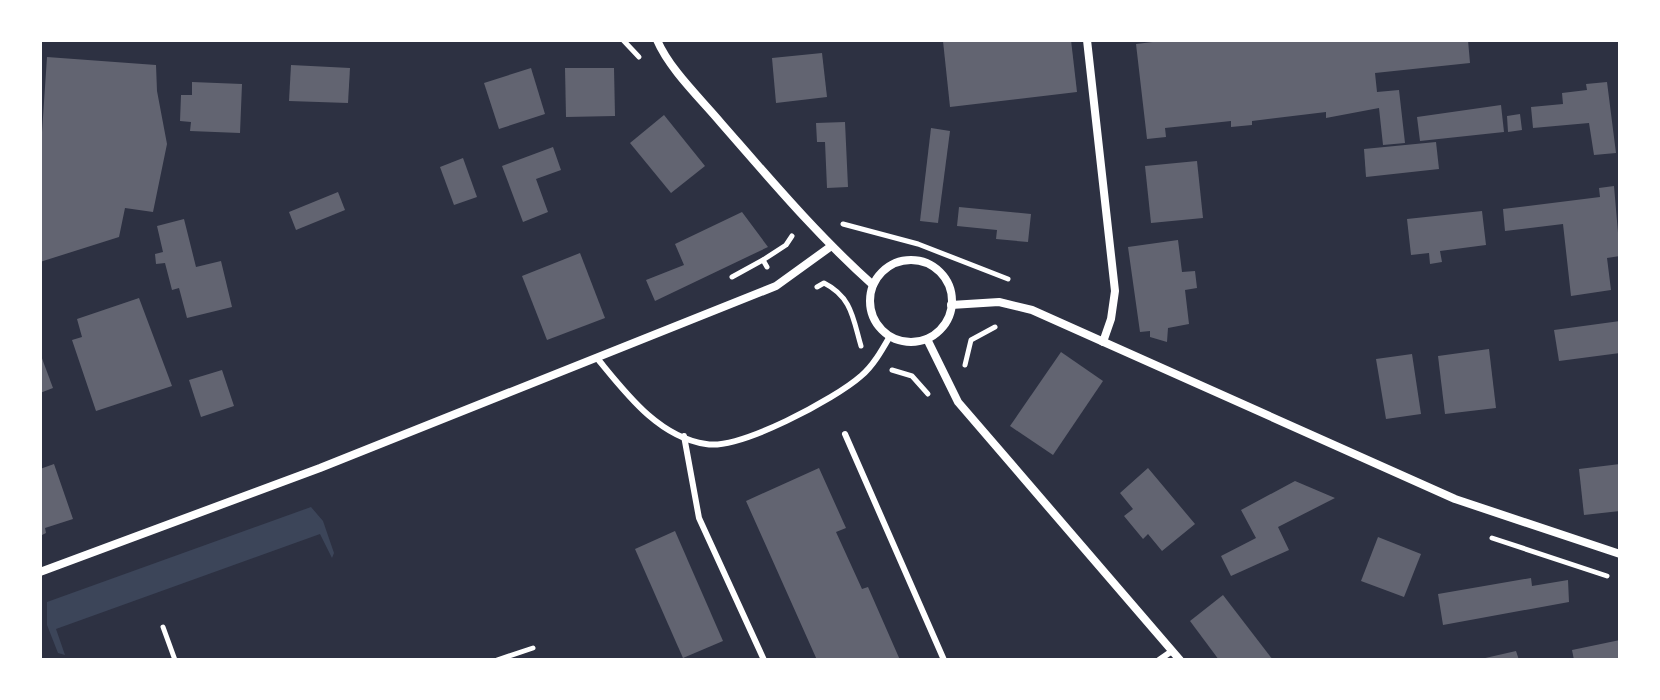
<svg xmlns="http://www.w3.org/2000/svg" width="1660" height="700" font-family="'Times New Roman',serif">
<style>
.green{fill:#3c4559}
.building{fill:#626471}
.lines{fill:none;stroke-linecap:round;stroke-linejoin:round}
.path{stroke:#fff;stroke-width:5}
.service{stroke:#fff;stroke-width:6}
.minor{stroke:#fff;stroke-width:8}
</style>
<rect width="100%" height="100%" fill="#2d3142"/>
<polygon class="green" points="311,507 323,521 334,553 332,558 320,534 56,629 65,655 58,653 47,625 47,602"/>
<g class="building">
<polygon points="1071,40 1077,92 950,107 943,41"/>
<polygon points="1169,40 1468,40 1470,63 1375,73 1377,92 1399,90 1405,143 1383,145 1379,108 1326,118 1326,112 1252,121 1252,125 1231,127 1231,121 1165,128 1166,137 1147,139 1136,44"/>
<polygon points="822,53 827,97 776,103 772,58"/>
<polygon points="47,57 156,65 157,91 167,144 153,212 125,208 119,237 40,262 40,162"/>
<polygon points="291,65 350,68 348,103 289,101"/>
<polygon points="531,68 545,114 499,129 484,83"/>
<polygon points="565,68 614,68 615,116 566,117"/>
<polygon points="192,82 242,84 240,133 190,131 191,122 180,121 181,95 192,95"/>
<polygon points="1607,82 1616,153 1594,155 1589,123 1533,128 1531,107 1563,104 1562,93 1587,90 1586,84"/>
<polygon points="1501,105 1504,132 1420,141 1417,117"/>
<polygon points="1520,114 1522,130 1508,132 1507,116"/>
<polygon points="664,115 705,166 671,193 630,143"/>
<polygon points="845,122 848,187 827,188 825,142 817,142 816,123"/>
<polygon points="931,128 950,131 938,223 920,221"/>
<polygon points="1436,142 1439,169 1366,177 1364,149"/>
<polygon points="553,147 561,170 536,179 548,212 523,222 502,166"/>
<polygon points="463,158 477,197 454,205 440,167"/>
<polygon points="1197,161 1203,218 1151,223 1145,166"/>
<polygon points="1614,186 1620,256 1607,258 1611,290 1571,296 1563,224 1505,231 1503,209 1600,197 1599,188"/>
<polygon points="338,192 345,210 296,230 289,212"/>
<polygon points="959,207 1031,214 1028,242 996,239 997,230 957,226"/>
<polygon points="1482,211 1486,245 1440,251 1442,262 1430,264 1429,253 1411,255 1407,219"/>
<polygon points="742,212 768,247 655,301 646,280 684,265 675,244"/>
<polygon points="184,219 196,267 221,261 232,307 187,318 179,288 172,290 165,263 156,264 155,254 163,252 157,226"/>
<polygon points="1178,240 1182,272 1195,271 1197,288 1185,290 1189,324 1168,328 1167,342 1150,337 1150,331 1140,332 1128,247"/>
<polygon points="580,253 605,318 547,340 522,276"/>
<polygon points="139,298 172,386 96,411 72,340 82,337 77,319"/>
<polygon points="1620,321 1620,353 1559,361 1554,330"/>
<polygon points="1489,349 1496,408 1445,414 1438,356"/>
<polygon points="1061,352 1103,381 1053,455 1010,426"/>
<polygon points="40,353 53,388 40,393"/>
<polygon points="1412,354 1421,414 1386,419 1376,359"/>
<polygon points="222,370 234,406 201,417 189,380"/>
<polygon points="54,464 73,519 45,528 46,533 40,536 40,469"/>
<polygon points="1620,464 1620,511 1584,515 1579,469"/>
<polygon points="819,468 846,528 836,532 862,589 868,587 900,660 817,660 746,501"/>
<polygon points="1148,468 1195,524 1162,551 1148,534 1143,539 1124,516 1133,509 1120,493"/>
<polygon points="1295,481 1335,498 1278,527 1289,550 1231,576 1221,556 1256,538 1241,510"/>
<polygon points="675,531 723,641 683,658 635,549"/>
<polygon points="1378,537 1421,554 1404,597 1361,581"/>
<polygon points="1531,578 1532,586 1568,580 1569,602 1443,625 1438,594"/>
<polygon points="1223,595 1273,660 1219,660 1190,621"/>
<polygon points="1620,640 1620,660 1574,660 1572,650"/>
<polygon points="1516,651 1519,660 1481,660 1481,659"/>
</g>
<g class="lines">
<g class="path">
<polyline points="623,40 639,57"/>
<polyline points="843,224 918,244 1008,279"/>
<polyline points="767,267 763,260 786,245 792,236"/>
<polyline points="732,277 763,260"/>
<path d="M817,287L824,283C852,297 853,319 861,346"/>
<polyline points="965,365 971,340 995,327"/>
<polyline points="892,370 912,376 928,394"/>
<polyline points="1492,538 1607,576"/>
<polyline points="163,627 175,660"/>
<polyline points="497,660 533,648"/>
</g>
<g class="service">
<path d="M597,358C625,392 658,437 706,444C740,450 835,399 861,376C873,366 882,350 890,336"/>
<polyline points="845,434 944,660"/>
<polyline points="684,436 699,518 764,660"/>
<polyline points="1159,660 1172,651"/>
</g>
<g class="minor">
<path d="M657,40C670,70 700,98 721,123C770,179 817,235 873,285"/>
<polyline points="1087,40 1115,291 1111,319 1103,342"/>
<circle cx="911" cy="301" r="41"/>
<polyline points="951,305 999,302 1032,310 1455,499 1620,554"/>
<polyline points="927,339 958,402 1180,660"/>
<polyline points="40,572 320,468 776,286 830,247"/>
</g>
</g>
<rect width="1660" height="700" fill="none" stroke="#ffffff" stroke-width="84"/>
</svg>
